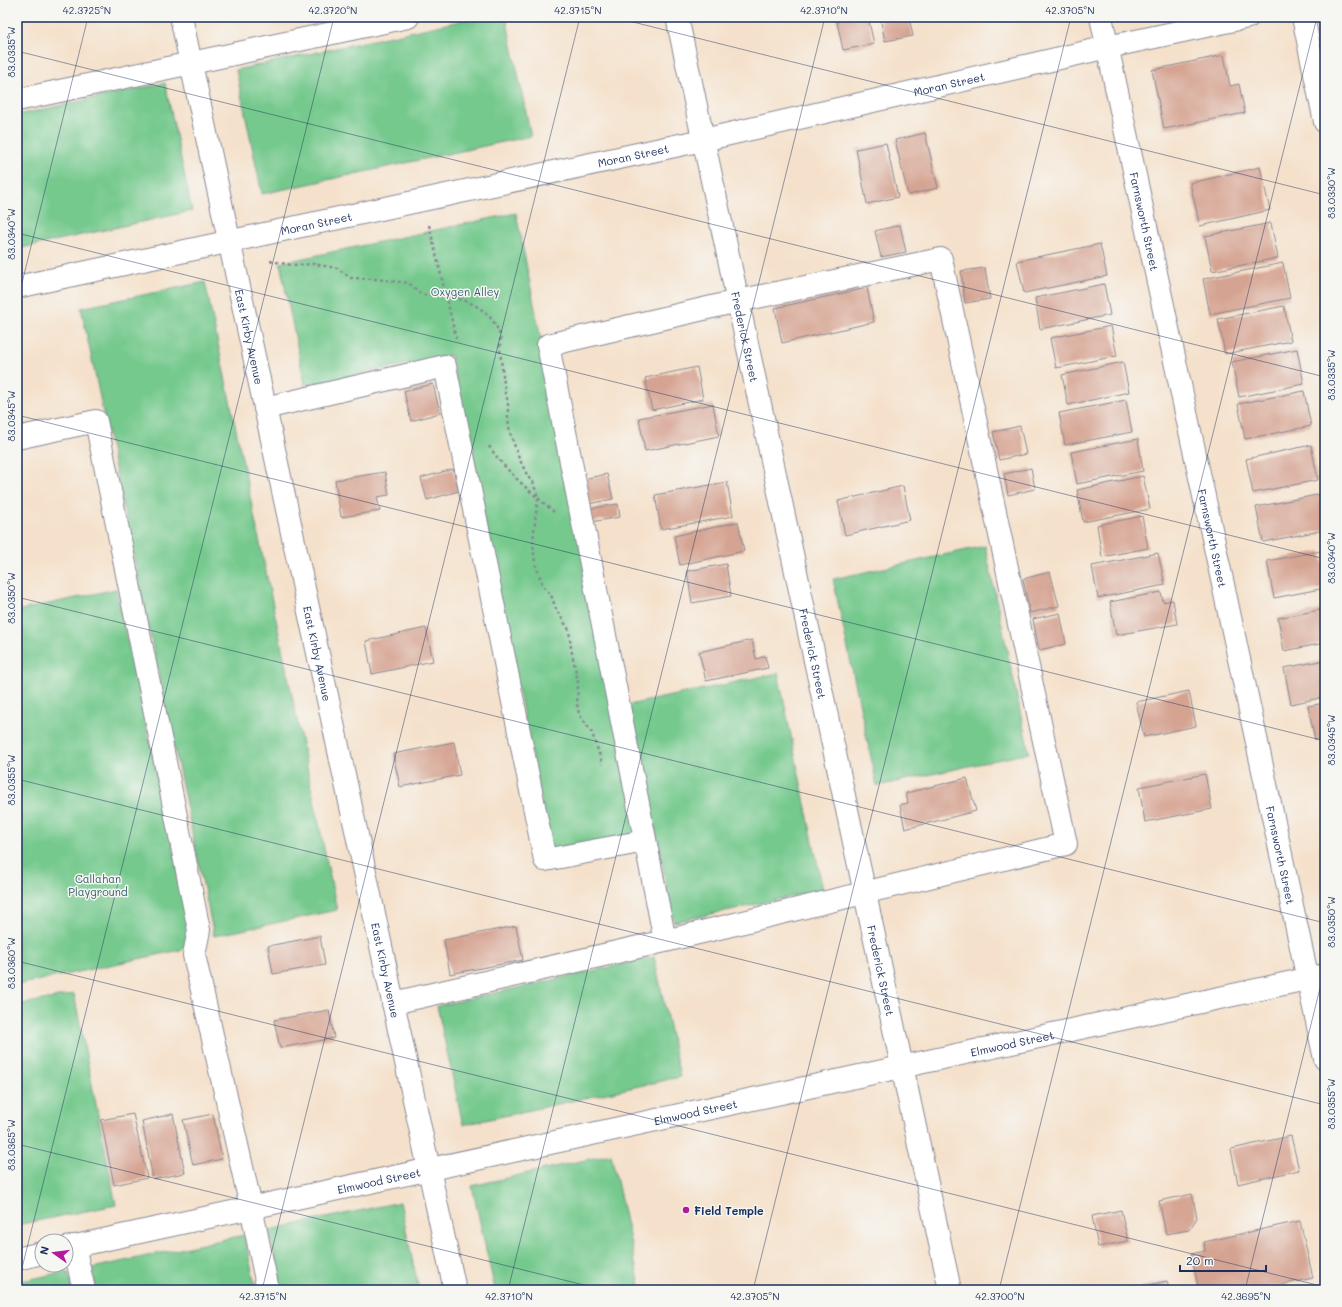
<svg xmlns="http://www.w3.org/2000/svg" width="1342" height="1307" font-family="Mali,sans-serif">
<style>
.green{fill:#74c98d;stroke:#487c76}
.building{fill:#d5a391}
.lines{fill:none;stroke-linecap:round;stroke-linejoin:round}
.minor-casing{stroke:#888894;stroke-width:24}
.path{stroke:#888894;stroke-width:2.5;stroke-dasharray:3 3;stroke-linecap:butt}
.minor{stroke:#fff;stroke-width:22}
.ticks{fill:none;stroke:#1b2f5e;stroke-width:1;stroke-opacity:0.45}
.poi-dot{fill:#b5179e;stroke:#f6f6f2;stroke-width:1.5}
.labels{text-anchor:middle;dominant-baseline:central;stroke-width:3;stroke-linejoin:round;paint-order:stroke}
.street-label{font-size:11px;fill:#1b2f5e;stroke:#f6f6f2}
.park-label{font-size:11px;fill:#365d6c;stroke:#f6f6f2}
.poi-label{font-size:11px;font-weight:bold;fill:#1b2f5e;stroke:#f6f6f2;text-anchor:start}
.neatline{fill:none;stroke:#1b2f5e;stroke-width:1.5}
.ticks-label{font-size:10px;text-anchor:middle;fill:#1b2f5e}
</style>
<rect width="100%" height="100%" fill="#f6f6f2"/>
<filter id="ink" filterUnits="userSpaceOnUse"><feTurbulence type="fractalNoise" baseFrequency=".025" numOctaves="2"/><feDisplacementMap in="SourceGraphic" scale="8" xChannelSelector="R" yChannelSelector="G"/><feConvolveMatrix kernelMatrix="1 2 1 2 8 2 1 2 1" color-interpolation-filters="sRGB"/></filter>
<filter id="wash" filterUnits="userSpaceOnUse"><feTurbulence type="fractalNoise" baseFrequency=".012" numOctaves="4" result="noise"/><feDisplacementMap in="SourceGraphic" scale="16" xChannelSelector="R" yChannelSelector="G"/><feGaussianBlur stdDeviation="0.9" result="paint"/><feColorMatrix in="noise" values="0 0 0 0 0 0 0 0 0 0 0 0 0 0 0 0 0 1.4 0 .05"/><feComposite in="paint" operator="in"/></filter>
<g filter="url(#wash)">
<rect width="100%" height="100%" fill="#f5e1cb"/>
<g class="green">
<polygon points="478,17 506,17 531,136 262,194 236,70"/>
<polygon points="165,83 192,211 17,249 17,115"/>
<polygon points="516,213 639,833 551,851 451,355 305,385 280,263"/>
<polygon points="205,282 337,910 214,936 81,308"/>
<polygon points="985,546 1029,753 877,786 833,579"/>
<polygon points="116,589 191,930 185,949 17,985 17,611"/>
<polygon points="778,673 823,890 674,922 629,705"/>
<polygon points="654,957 680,1077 463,1125 437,1006"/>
<polygon points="74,994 116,1205 17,1225 17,1005"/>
<polygon points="611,1154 641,1290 495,1290 472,1186"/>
<polygon points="400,1202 419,1290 282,1290 269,1230"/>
<polygon points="244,1235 256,1290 96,1290 92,1268"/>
<polygon points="68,1271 72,1290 17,1290 17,1282"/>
</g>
<g id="blocks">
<g class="building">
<polygon points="836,17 868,17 874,44 843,50"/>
<polygon points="880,17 909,17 913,36 885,41"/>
<polygon points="1224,55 1230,86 1239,84 1245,113 1164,129 1152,70"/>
<polygon points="925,133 938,188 908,195 895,140"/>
<polygon points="886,143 898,197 867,204 856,149"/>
<polygon points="1260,167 1270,210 1200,226 1190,183"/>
<polygon points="1271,223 1278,258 1212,271 1205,236"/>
<polygon points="900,225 906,252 881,257 875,231"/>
<polygon points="1100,244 1107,276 1024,293 1017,261"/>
<polygon points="1283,263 1290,298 1210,314 1203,279"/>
<polygon points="985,268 990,299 965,303 961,271"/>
<polygon points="1104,284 1110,315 1040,329 1035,298"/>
<polygon points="867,288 874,322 782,343 775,308"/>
<polygon points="1284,306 1291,341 1225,354 1218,319"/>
<polygon points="1111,326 1117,356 1056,368 1050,338"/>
<polygon points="1297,349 1304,384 1239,397 1232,362"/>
<polygon points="1123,362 1129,392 1068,405 1062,375"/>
<polygon points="697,367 703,399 652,410 645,378"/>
<polygon points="433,384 440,413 411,421 404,391"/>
<polygon points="1304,391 1311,426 1245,439 1238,404"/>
<polygon points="1126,400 1132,432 1065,445 1059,413"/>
<polygon points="713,404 719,436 645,451 639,418"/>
<polygon points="1020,426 1026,454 999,460 993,432"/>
<polygon points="1138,439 1143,471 1077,484 1071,452"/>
<polygon points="1311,445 1318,480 1253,493 1246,459"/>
<polygon points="1031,468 1035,489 1008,495 1004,474"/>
<polygon points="453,469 459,491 427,500 421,478"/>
<polygon points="385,472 389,495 377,497 380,511 341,517 335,480"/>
<polygon points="607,474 613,499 584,505 579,480"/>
<polygon points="1143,476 1150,509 1083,522 1077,490"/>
<polygon points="727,482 733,516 661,529 655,495"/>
<polygon points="903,486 910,520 845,535 838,501"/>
<polygon points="1322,494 1325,509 1325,530 1263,542 1256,507"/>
<polygon points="618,504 620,517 591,522 589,509"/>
<polygon points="1142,516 1148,548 1102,557 1097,525"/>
<polygon points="738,522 744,551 680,565 674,536"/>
<polygon points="1321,551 1325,573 1325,588 1274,598 1267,561"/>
<polygon points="1158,553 1165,585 1098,598 1092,566"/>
<polygon points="726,564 731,596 692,603 687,571"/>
<polygon points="1050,572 1059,606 1030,613 1023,579"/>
<polygon points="1161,592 1163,602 1173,600 1177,624 1116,635 1110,602"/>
<polygon points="1325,609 1325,643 1284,651 1278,618"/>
<polygon points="1060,613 1066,644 1039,650 1033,619"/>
<polygon points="426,628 433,661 372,674 366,641"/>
<polygon points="752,640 756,659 765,656 768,668 706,681 699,652"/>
<polygon points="1325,660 1325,697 1291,704 1284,668"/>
<polygon points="1189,691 1196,726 1144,737 1136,702"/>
<polygon points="1325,703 1325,738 1315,740 1308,706"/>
<polygon points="454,742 460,775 400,787 393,754"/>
<polygon points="1205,774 1212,809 1145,822 1139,787"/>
<polygon points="967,778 976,811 905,829 900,805 908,803 906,793"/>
<polygon points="516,926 523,960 450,974 444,940"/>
<polygon points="320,936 325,965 273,974 268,946"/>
<polygon points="329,1010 334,1038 280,1048 274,1020"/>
<polygon points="133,1114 147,1178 114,1185 101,1120"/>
<polygon points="173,1114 185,1173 153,1179 142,1121"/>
<polygon points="213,1114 222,1159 193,1165 183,1120"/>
<polygon points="1291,1136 1299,1170 1238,1184 1231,1149"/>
<polygon points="1192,1194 1197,1218 1189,1230 1166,1234 1159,1201"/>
<polygon points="1121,1210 1128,1241 1098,1247 1092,1216"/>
<polygon points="1300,1221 1313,1278 1257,1290 1199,1290 1191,1254 1205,1251 1204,1242"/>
<polygon points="1167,1281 1169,1290 1141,1290 1140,1287"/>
</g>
</g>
</g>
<g filter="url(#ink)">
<use href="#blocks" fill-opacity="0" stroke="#888894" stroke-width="1"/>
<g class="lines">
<defs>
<g id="minor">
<path id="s1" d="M181,17L455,1290"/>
<path id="s2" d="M677,17L950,1290"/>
<path id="s3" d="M1101,17L1325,1059"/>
<polyline points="1303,17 1325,122"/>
<polyline points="17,100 408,17"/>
<path id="s4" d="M17,287L703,140L1108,47L1248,17"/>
<polyline points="265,408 445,366 545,860 645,841"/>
<polyline points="17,438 96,421 199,930 194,955 251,1207 268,1290"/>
<polyline points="393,1003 665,941 1066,844 941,259 738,301 548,345 665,941"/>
<polyline points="74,1246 84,1290"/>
<path id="s5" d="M66,1248L1325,975"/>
<polyline points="17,1259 42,1253"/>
</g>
</defs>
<use href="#minor" class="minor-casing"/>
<g class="path">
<polyline points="429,225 457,342"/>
<path d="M270,261L292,265L314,264L337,268L351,278L376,279L409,283L422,295C452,293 491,303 500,336C501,340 500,344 500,348C501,364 504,379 505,394L508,401V419L510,432L518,456L528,477L533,482L538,498L535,521L533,544L535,563L543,586L551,595L556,609L569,630L571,648L578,682L577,704L579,714L592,733L603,765"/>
<path d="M489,446C506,472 530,491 554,512"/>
</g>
<use href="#minor" class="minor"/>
</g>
</g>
<path class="ticks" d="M613,17L1325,195M17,51L1325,377M17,233L1325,559M17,303L88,17M17,415L1325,741M17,597L1325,923M17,779L1325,1105M17,961L1325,1287M17,1144L604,1290M17,1288L334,17M262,1290L580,17M508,1290L825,17M753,1290L1071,17M999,1290L1317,17M1245,1290L1325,968"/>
<circle class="poi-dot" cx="686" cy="1210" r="4"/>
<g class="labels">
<g class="street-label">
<text stroke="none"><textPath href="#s4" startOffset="954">Moran Street</textPath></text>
<text stroke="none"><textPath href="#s4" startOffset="630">Moran Street</textPath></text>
<text stroke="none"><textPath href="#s3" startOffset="209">Farnsworth Street</textPath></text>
<text stroke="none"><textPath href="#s4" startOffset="306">Moran Street</textPath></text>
<text stroke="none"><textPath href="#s1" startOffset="327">East Kirby Avenue</textPath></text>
<text stroke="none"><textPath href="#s2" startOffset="327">Frederick Street</textPath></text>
<text stroke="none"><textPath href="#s3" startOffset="533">Farnsworth Street</textPath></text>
<text stroke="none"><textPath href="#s2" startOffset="651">Frederick Street</textPath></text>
<text stroke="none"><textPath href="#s1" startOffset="651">East Kirby Avenue</textPath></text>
<text stroke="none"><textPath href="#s3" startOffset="857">Farnsworth Street</textPath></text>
<text stroke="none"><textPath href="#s1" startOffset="975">East Kirby Avenue</textPath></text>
<text stroke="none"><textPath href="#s2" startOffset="975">Frederick Street</textPath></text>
<text stroke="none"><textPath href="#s5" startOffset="968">Elmwood Street</textPath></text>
<text stroke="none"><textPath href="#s5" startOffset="644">Elmwood Street</textPath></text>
<text stroke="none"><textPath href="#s5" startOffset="320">Elmwood Street</textPath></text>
</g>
<g class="park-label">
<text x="465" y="291">Oxygen Alley</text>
<text x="98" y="878">Callahan<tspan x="98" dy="13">Playground</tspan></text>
</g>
<g class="poi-label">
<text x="694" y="1210">Field Temple</text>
</g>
</g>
<rect width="1342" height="1307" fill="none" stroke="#f6f6f2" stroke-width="44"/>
<g transform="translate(54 1253) rotate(284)"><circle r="19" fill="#f6f6f2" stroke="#9ea6b7"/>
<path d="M0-3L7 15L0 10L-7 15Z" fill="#b5179e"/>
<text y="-6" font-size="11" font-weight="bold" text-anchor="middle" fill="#1b2f5e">N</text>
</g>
<path d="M1180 1265v6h86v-6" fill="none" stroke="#1b2f5e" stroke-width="2"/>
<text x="1186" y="1265" font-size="12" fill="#1b2f5e" stroke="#f6f6f2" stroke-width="3" paint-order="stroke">20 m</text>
<rect x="22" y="22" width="1298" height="1263" class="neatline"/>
<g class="ticks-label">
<text x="87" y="14">42.3725°N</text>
<text x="333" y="14">42.3720°N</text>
<text x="578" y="14">42.3715°N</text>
<text x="824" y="14">42.3710°N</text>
<text x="1070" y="14">42.3705°N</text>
<text transform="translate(11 52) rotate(-90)" y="4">83.0335°W</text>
<text transform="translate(1331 193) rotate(-90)" y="4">83.0330°W</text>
<text transform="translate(11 234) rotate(-90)" y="4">83.0340°W</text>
<text transform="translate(1331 375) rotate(-90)" y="4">83.0335°W</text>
<text transform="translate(11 416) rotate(-90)" y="4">83.0345°W</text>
<text transform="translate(1331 558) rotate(-90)" y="4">83.0340°W</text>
<text transform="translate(11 598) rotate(-90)" y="4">83.0350°W</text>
<text transform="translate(1331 740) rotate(-90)" y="4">83.0345°W</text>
<text transform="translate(11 780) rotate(-90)" y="4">83.0355°W</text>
<text transform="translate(1331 922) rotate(-90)" y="4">83.0350°W</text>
<text transform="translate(11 963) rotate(-90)" y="4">83.0360°W</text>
<text transform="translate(1331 1104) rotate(-90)" y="4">83.0355°W</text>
<text transform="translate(11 1145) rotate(-90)" y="4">83.0365°W</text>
<text x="263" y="1300">42.3715°N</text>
<text x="509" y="1300">42.3710°N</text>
<text x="755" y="1300">42.3705°N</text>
<text x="1000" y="1300">42.3700°N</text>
<text x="1246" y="1300">42.3695°N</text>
</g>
</svg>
